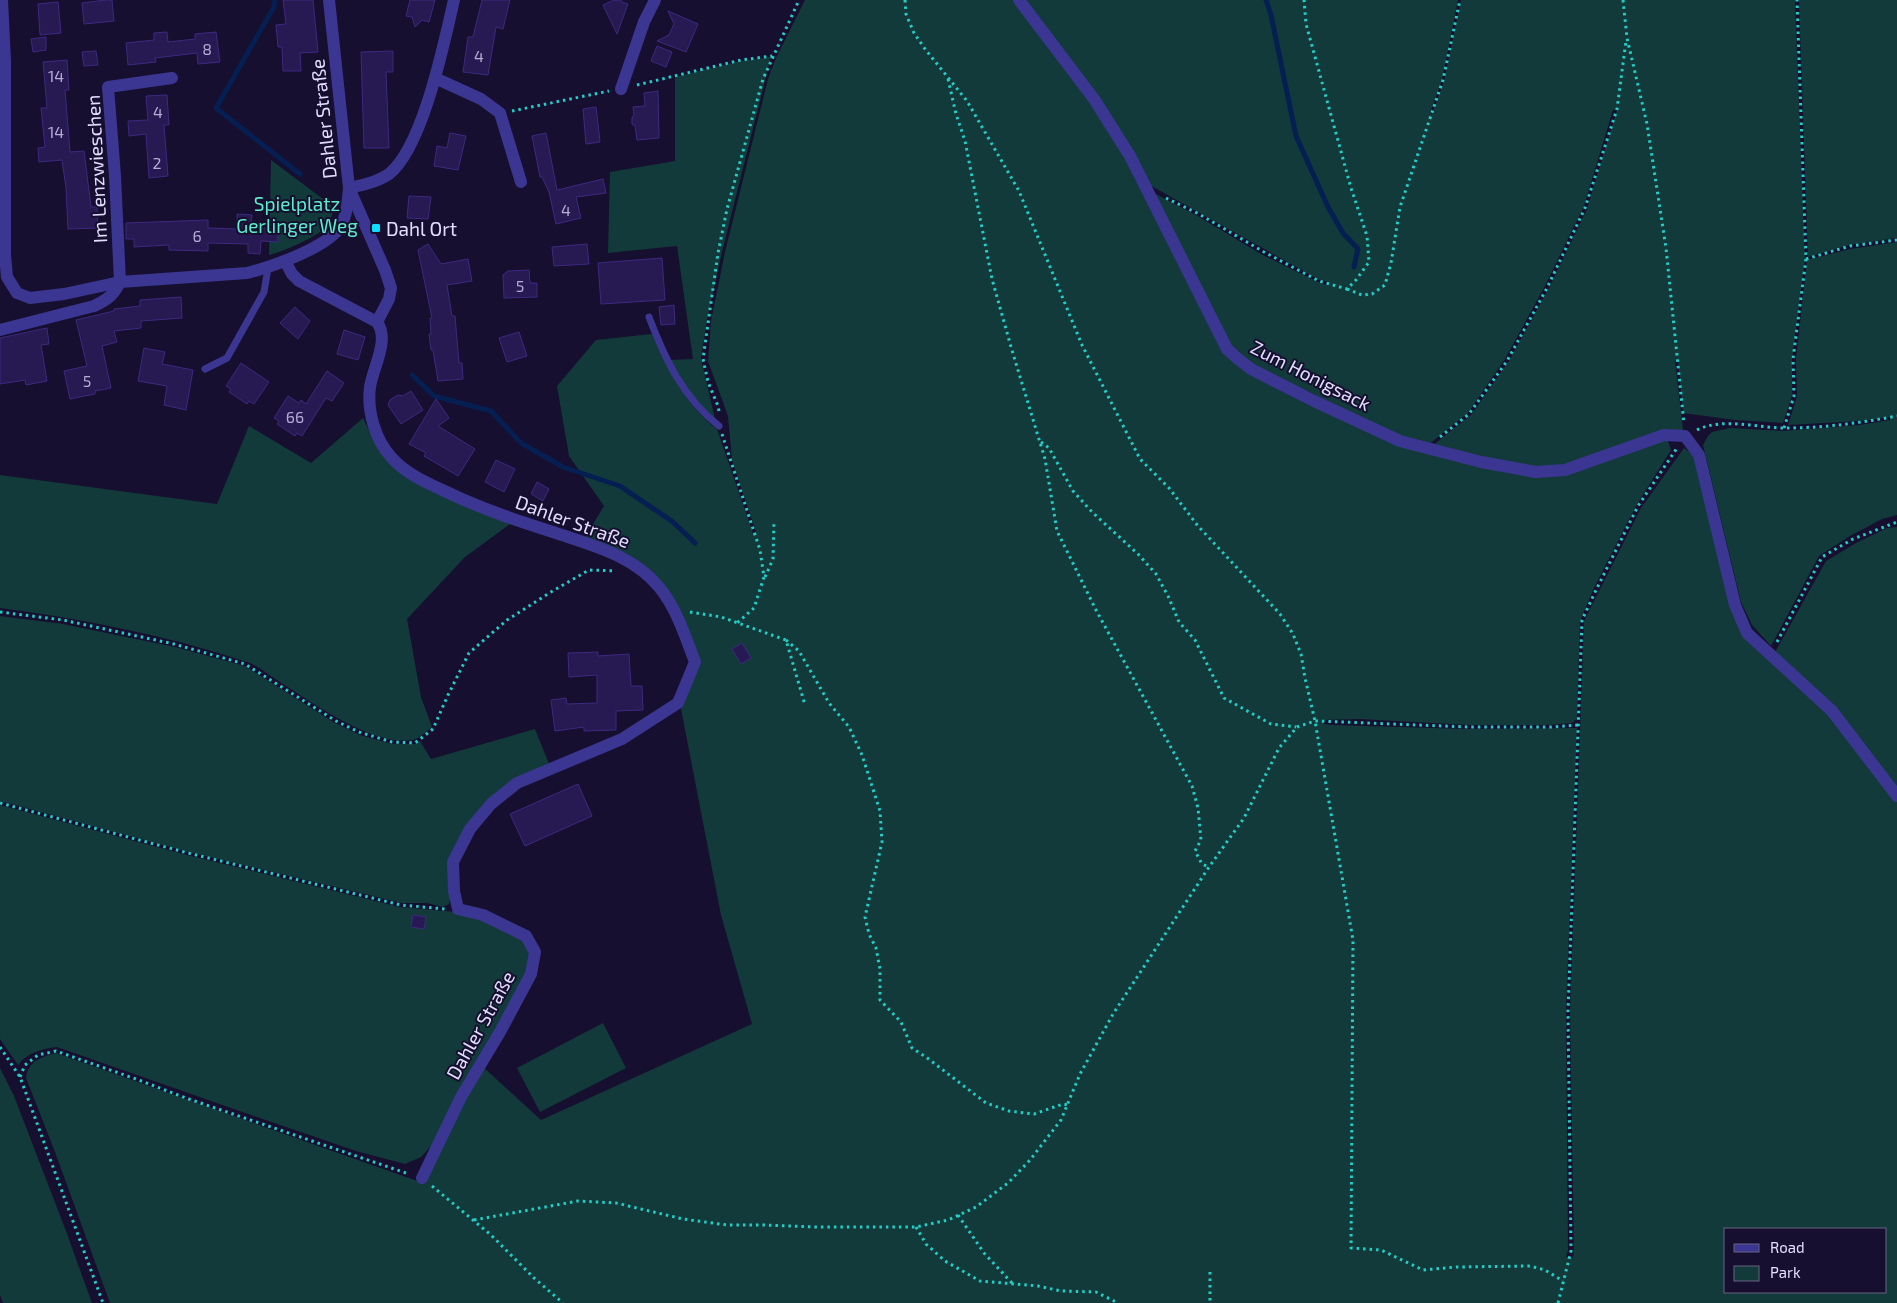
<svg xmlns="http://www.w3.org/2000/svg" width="1897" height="1303" font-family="'Exo 2',sans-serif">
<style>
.green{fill:#123a3a;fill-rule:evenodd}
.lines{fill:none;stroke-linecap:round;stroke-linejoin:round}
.stream{stroke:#051f52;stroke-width:5}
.building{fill:#271952;stroke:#3d2981}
.path{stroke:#24cdc7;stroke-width:3;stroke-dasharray:2.5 4;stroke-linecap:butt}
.lane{stroke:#3c3693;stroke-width:7}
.street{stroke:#3c3693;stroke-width:12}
.poi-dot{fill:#0adfff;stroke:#160f2f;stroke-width:2}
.labels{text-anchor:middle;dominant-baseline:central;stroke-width:4;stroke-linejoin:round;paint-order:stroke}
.number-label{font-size:16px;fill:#b4add4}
.street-label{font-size:19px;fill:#e3deff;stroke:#160f2f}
.park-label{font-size:19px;fill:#5cedcd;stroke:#160f2f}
.poi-label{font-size:19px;fill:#e3deff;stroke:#160f2f;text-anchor:start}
</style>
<rect width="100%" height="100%" fill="#160f2f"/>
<g class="green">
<path d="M805,0H1016L1093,101L1128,159L1226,351L1401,444L1537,475L1664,439L1668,441L1671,450L1636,506L1594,588L1580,621L1577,719L1572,723L1550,725H1469L1359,719L1323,720L1324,724L1334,725L1467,729L1577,728L1566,1011L1568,1250L1566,1257L1573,1258L1574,1250L1570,1012L1584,621L1641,508L1684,448L1696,457L1734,609L1774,654L1826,561L1856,543L1887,528L1897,527V1303H110L55,1152L26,1078C28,1061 41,1057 56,1053L423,1183L482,1066L541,1120L752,1024L721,915L681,709L700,662L662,583L584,539L604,506L569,456L557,386L596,340L652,334C667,368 686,406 717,429L753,533L756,532L732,460L728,416L708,361L711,321L725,252L768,79L776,58ZM1726,1229H1886V1292H1726Z"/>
<polygon points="1022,0 1458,0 1442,80 1430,113 1432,114 1444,81 1461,0 1795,0 1805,259 1792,359 1792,396 1783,423 1735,420 1683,413 1678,360 1675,360 1683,430 1564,468 1536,469 1432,446 1471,415 1509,361 1549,288 1587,209 1617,110 1613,110 1584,206 1545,286 1505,359 1468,413 1428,445 1405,438 1252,365 1230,347 1150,191 1196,215 1261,254 1318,282 1327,285 1328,282 1318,279 1146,183"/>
<polygon points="1799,0 1897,0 1897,238 1849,245 1808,257"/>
<polygon points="771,57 722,252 707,320 701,359 715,419 692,398 669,360 693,359 677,246 608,253 610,172 675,161 675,77 741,61"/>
<path d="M271,160L331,205L333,212C331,217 329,223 326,227C317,237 282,252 269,255Z"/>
<polygon points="1897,242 1897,515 1882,519 1850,536 1819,556 1771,646 1752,625 1741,602 1703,445 1708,436 1712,432 1730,428 1783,431 1859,425 1890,420 1890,417 1860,421 1788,425 1797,396 1796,359 1807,260 1850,249"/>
<path d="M363,418L377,447L403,473L514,521L465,557L407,619L421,697L432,727C427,731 419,739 413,740C372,747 310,701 277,680C267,674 256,664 244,661C165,635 83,619 0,608V475L217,504L249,426L311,463Z"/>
<polygon points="0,616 63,624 175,647 245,666 335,723 360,735 392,744 415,744 420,741 431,759 535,729 549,764 466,829 449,904 443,907 427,903 402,903 189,852 0,801"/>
<path d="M0,805L187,855L400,907L456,912L481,917L523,937L532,952L529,972L432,1145L421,1157L405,1164L356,1151L251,1115L57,1047C42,1049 28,1052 18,1065L0,1039Z"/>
<polygon points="603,1023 626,1068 540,1112 517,1068"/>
<polygon points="0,1068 14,1096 66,1231 92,1303 3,1303 0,1295"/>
</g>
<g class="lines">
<g class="stream">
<polyline points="275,0 274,7 216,108 300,174"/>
<polyline points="1266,0 1271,15 1296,136 1328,207 1343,233 1358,249 1354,267"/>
<polyline points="412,375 434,396 491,411 521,443 563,467 620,486 673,522 695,543"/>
</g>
</g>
<g class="building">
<polygon points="106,0 112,0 114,21 84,24 82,3"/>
<polygon points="283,0 313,0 318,52 300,53 301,71 283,71 282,47 278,47 276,25 286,24"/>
<polygon points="410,0 435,0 429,22 422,20 415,27 412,17 406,16"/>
<polygon points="482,0 510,0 503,29 496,27 488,75 463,72 468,37 473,37"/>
<polygon points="614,0 621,0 622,2 628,4 617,34 603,5"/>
<polygon points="58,2 61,33 40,35 38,4"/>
<polygon points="668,11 698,24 686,52 657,41 669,35 674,24"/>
<polygon points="167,32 168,42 195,39 195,34 216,32 220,62 198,64 197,53 155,58 156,62 128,65 126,43 154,40 154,33"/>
<polygon points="46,37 46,50 33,52 31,39"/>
<polygon points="657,46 672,52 666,67 651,61"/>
<polygon points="96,51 98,65 84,66 82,52"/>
<polygon points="393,51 393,72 386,72 389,148 364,148 361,52"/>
<polygon points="67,60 69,90 65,90 70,152 84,151 91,207 97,207 98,228 68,229 66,188 62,160 39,162 38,148 45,147 41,108 47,108 43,62"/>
<polygon points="658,91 659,138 637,140 635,126 632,124 632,118 634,115 633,107 645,106 644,93"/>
<polygon points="167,95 169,125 164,125 168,176 149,178 146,134 129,136 128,121 148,120 146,96"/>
<polygon points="596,107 600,142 586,144 583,109"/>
<polygon points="450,133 466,136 458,170 434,166 437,146 447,148"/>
<polygon points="546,133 557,190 603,179 606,193 576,197 581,218 556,224 549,192 542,177 540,177 532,136"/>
<polygon points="409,196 431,197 428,219 407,218"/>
<polygon points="237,214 252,215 251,223 262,223 262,228 278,229 278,242 261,241 260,254 248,253 248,244 208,243 208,251 169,250 169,245 134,247 134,239 126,239 126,223 208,220 208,228 237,229"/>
<polygon points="428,244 441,264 468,259 472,281 447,285 452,316 455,316 459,363 462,363 463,379 438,381 433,350 431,350 429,334 431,334 430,318 432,318 418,250"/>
<polygon points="587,244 589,264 554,266 552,247"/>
<polygon points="662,258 665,300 601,304 598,263"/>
<polygon points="529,270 530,283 537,283 537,297 504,298 503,275 508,271"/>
<polygon points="181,297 182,318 141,321 141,328 114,331 117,342 102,346 111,388 95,391 95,394 70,399 64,371 87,366 76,320 114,311 114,309 140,306 140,300"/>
<polygon points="674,305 675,324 661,325 659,307"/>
<polygon points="295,307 310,321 298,339 280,323"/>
<polygon points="47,328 49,344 41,345 47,381 26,385 25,380 0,384 0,338"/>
<polygon points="344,330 365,337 358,360 337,354"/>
<polygon points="519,332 527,356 507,362 499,338"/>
<polygon points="144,348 165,352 162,364 193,370 186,410 164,405 167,386 138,381"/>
<polygon points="241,363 269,382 254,404 249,401 247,404 229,392 231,389 226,386"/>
<polygon points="327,371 344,383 332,401 326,398 302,436 297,433 295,436 277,424 279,421 274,418 288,396 299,403 301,400 306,404"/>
<polygon points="411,391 423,410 401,424 388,405 390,400 398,395 403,396"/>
<polygon points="436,399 449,418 438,426 475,449 458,476 424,456 426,453 409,444"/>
<polygon points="496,460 515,469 504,492 485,482"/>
<polygon points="537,482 549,489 543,501 531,494"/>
<polygon points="742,643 751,658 741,664 732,649"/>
<polygon points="598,652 598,656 629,654 631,686 642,686 643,710 616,711 616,730 584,731 584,727 555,731 551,700 566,698 567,704 597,703 597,675 569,677 568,653"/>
<polygon points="578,784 592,816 525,846 510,814"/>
<polygon points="413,915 426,917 424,929 411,927"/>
</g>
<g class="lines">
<g class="path">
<polyline points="905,0 906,14 914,33 925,49 967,101 1019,191 1082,345 1140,459 1169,488 1198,526 1280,614 1293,634 1301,654 1305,678 1315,721 1353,940 1351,1248 1381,1250 1423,1270 1456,1267 1530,1266 1545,1270 1563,1281"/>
<polyline points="1623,0 1627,38 1647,124 1666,248 1684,424"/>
<polyline points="948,79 956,114 965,141 992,279 1011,347 1045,459 1057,531 1096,610 1192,786 1198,808 1201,840 1195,851 1202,864 1209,867"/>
<polyline points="637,85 741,60 772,56"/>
<polyline points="512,111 609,91"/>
<polyline points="1166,198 1199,214 1264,252 1319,281 1347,289 1356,280 1369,262 1367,236 1351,188 1306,24 1304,0"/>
<polyline points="1806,259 1850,246 1897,240"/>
<polyline points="1347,289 1362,295 1372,294 1385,285 1391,263 1400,207 1443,80 1460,0"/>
<polyline points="719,411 718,406 708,382 703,359 718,253 727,209 763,79 799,0"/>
<polyline points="1784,428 1794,396 1793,359 1806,259 1797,0"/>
<path d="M1697,430C1723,417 1757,428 1785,428C1823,428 1860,423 1897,416"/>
<polyline points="722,434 760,550 764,577 754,608 737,623"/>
<polyline points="1440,437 1469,414 1507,361 1547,288 1585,208 1617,109 1626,41"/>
<polyline points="1041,442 1049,448 1073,491 1092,512 1138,554 1156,574 1168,596 1179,622 1195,640 1224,698 1271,724 1296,727"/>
<polyline points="765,577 773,559 774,521"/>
<polyline points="0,612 63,620 174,644 245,664 336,721 359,732 392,742 415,743 433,729 448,695 469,653 507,620 551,592 589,570 616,571"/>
<polyline points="690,612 721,617 786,640 805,705"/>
<polyline points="786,640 799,651 829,703 849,727 862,755 880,811 882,842 865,917 869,934 876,948 880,969 880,1000 901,1022 912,1048 926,1057 986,1103 1009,1111 1034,1114 1063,1104 1068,1105"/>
<polyline points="1777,642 1822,557 1853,539 1897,522"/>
<polyline points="0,803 188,853 401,905 445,909"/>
<polyline points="0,1047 20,1077 103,1303"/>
<polyline points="20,1077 25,1065 38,1055 56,1051 136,1079 186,1098 409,1174"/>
<polyline points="432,1186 491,1235 534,1278 563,1303"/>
<polyline points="958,1215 984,1253 1012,1283"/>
<polyline points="474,1220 578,1201 616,1203 683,1219 727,1225 764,1225 817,1227 916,1227 948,1220 976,1207 1008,1183 1030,1160 1061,1120 1080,1074 1113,1014 1209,867 1244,818 1279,748 1297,727 1315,721 1470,727 1551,727 1579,725"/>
<polyline points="916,1227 926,1244 945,1261 980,1281 1038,1286 1061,1291 1096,1292 1118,1303"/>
<polyline points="1210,1272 1210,1303"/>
<polyline points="1558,1303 1571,1251 1568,1012 1582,620 1597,588 1638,506 1677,448"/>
</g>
<g class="lane">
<path d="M649,317C665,359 683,398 719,426"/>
<polyline points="205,369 227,358 264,292 268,268"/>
</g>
<g class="street">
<path d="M2,0L5,61V255L7,277L17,293L30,298L64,294L120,282L247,273C271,267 327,248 341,226C347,215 348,200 349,188"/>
<polyline points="329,0 349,188 385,270 391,288 389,299 377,322"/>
<polyline points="1019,0 1094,99 1130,156 1227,349 1238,359 1251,369 1314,401 1400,441 1481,462 1536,472 1565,470 1664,435 1685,436 1699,455 1735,605 1747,633 1832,711 1897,796"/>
<polyline points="435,78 481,99 500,113 521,182"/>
<polyline points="621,89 644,22 655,0"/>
<path d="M349,188C363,185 377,182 389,174C423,147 444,43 454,0"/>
<path d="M285,261L292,274L299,281L377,322C390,340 373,367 370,387C367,411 375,440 392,458C408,476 432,485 453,495C485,510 519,521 553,532C591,545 633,555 659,587C677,609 685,636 695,662L678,703L622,739L517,783L491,804L470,829L453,862L454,891L458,909L483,915L526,936L535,952L531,974L500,1032L461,1097L422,1178"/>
<path d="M0,330L94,306C107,300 114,295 120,282L115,176L108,87L172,78"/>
</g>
</g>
<rect class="poi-dot" x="371" y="223" width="10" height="10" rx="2.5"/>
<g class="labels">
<g class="number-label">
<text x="207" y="48">8</text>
<text x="479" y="55">4</text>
<text x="56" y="75">14</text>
<text x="158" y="111">4</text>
<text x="56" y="131">14</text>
<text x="157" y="162">2</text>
<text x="566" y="209">4</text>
<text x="197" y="235">6</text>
<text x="520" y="285">5</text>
<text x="87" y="380">5</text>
<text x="295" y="416">66</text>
</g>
<g class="street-label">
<text transform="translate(323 119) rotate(-96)">Dahler Straße</text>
<text transform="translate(96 169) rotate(-93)">Im Lenzwieschen</text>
<text transform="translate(1311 375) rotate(27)">Zum Honigsack</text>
<text transform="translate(573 521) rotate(20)">Dahler Straße</text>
<text transform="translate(480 1025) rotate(-61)">Dahler Straße</text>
</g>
<g class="park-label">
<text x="297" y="203">Spielplatz<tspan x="297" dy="22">Gerlinger Weg</tspan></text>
</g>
<g class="poi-label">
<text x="386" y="228">Dahl Ort</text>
</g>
</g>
<rect x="1724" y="1228" width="162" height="65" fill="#160f2f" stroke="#686282"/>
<rect x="1734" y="1244" width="25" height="8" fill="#3c3693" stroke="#686282"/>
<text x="1770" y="1253" font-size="15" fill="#e3deff">Road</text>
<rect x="1734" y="1266" width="25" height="15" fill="#123a3a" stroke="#686282"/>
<text x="1770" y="1278" font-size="15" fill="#e3deff">Park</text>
</svg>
